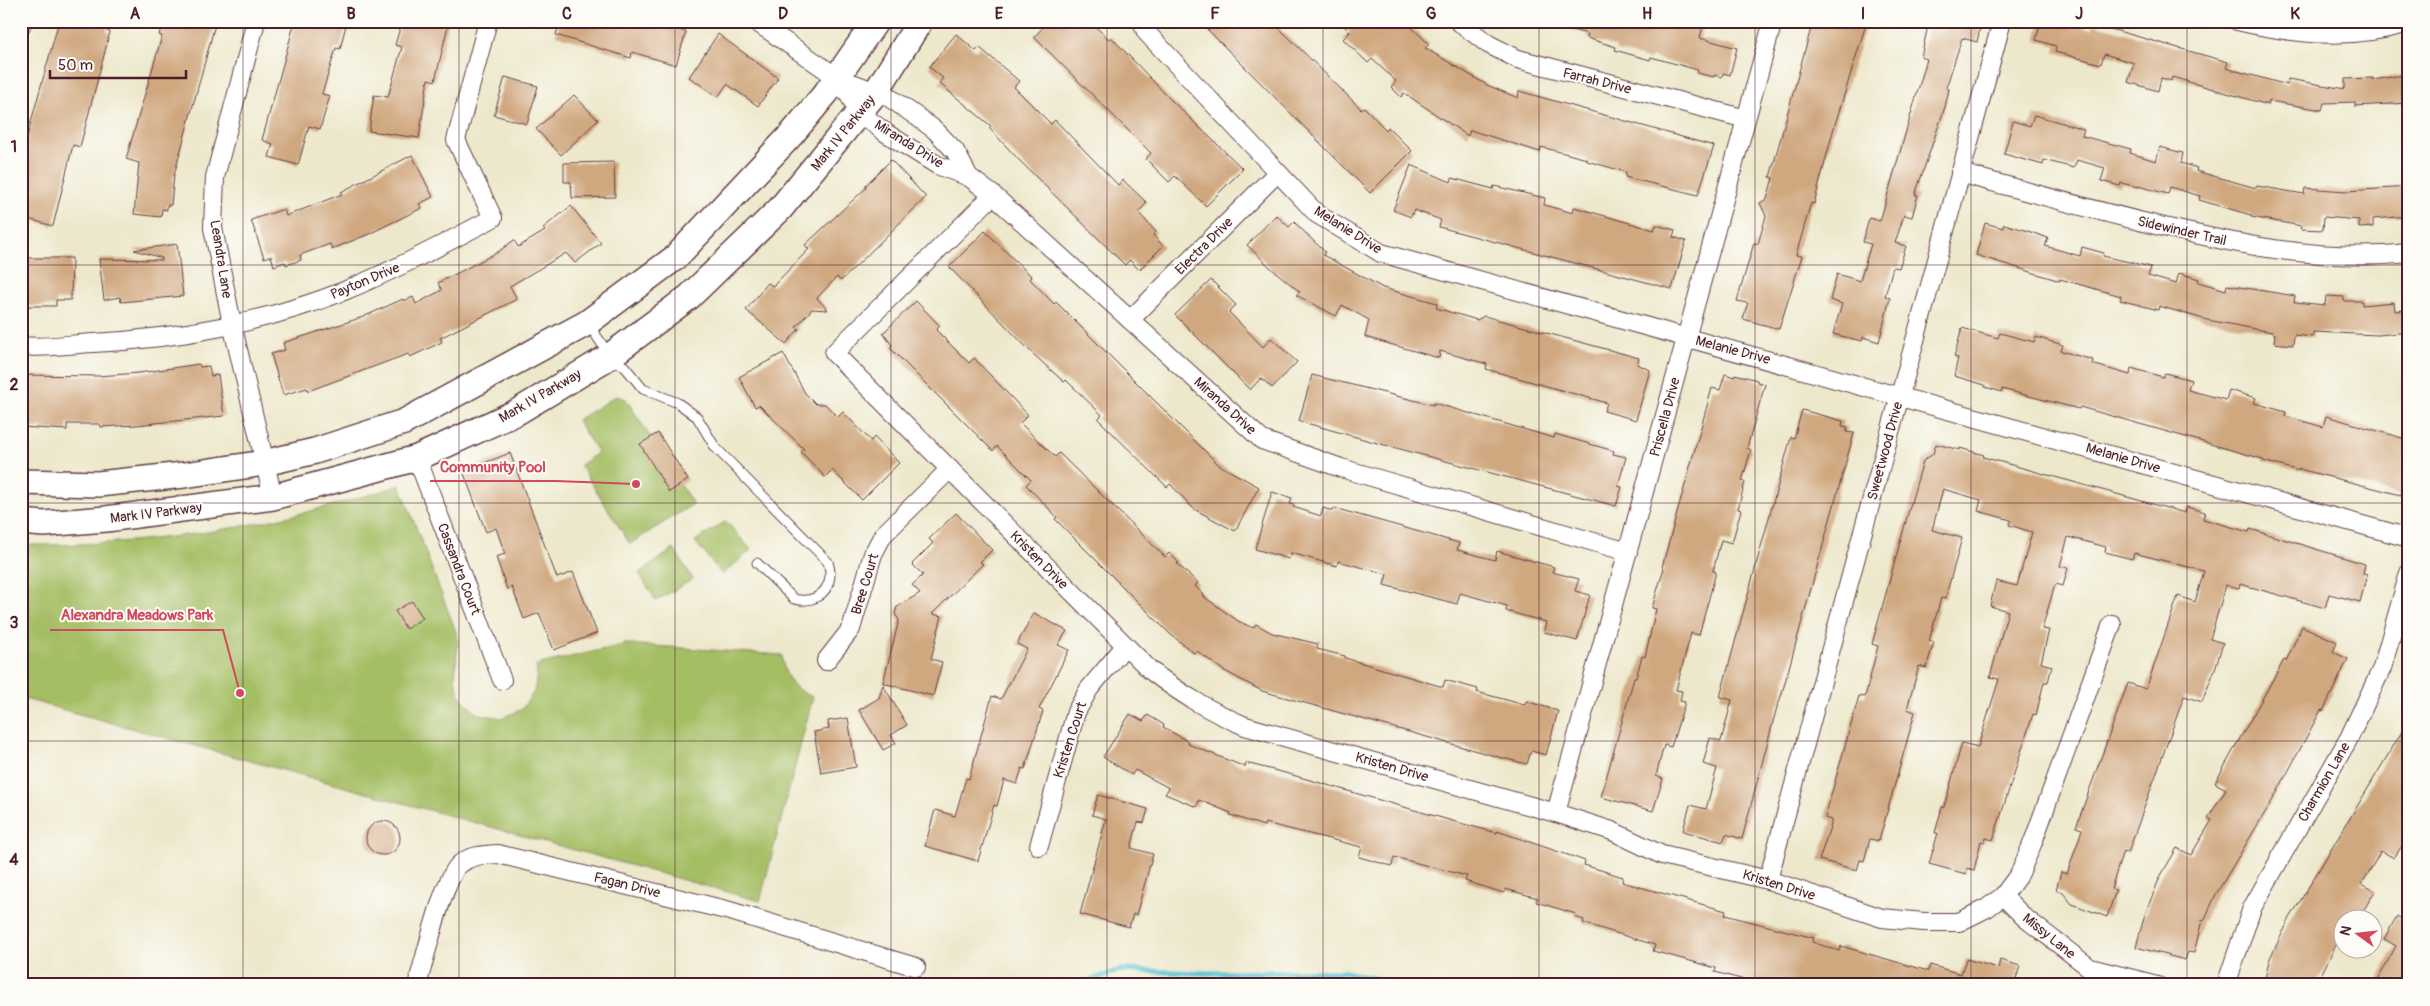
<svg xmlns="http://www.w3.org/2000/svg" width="2430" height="1006" font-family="Pangolin,sans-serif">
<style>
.green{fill:#a4be64;stroke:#776e48}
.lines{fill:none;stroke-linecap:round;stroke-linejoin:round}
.stream{stroke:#54c0ce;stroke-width:5.5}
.building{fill:#d0a880}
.lane-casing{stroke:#623d43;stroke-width:11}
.street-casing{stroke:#623d43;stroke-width:20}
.secondary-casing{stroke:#623d43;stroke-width:28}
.lane{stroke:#fff;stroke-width:9}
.street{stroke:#fff;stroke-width:18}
.secondary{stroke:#fff;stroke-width:25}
.grid{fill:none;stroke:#4a1f2b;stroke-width:1;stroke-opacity:0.55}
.labels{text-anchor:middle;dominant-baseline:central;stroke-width:4;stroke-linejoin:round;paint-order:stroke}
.street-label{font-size:14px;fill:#4a1f2b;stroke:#fdfcf7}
.leader{fill:none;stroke:#d1495b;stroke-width:2}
.callout-dot{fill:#d1495b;stroke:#fdfcf7;stroke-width:2}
.callout-label{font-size:15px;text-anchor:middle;font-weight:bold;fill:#d1495b;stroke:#fdfcf7;stroke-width:4;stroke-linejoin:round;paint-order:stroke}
.neatline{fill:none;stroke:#4a1f2b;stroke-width:2}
.grid-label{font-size:16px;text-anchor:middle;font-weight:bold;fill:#4a1f2b}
</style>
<rect width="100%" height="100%" fill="#fdfcf7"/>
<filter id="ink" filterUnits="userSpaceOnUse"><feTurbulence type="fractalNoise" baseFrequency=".02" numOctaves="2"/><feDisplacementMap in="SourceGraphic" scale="10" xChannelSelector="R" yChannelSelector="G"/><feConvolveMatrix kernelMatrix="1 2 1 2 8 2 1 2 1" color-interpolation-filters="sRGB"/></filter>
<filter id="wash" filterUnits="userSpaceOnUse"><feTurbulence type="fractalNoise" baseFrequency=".0096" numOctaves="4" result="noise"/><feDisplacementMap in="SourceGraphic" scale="20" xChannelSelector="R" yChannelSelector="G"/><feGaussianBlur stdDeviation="1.12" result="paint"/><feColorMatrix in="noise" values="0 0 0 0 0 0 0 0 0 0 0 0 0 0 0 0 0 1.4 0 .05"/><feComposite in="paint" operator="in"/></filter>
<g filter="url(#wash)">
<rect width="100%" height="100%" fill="#ede8cc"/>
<g class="green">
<polygon points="616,396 626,399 693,504 630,544 580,465 598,453 577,420"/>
<path d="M400,485L458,637L455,680L461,698L478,714L501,718L521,710L534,692L537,675L536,665L626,644L782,655C783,675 793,690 813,697L760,901L21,698V545C156,546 272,527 400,485Z"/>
<polygon points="726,521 751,550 722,575 695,541"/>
<polygon points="674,549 693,579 656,601 639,573"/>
</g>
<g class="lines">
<polyline class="stream" points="1077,985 1120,970 1194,973 1344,972 1403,985"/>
</g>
<g id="blocks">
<g class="building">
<polygon points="59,21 109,21 107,31 110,32 80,147 73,145 53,226 21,217 21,158"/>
<polygon points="163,21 216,21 174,175 171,205 167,205 167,210 162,209 161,217 134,214 139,163 126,159 162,36 159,35"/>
<polygon points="295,21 347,21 340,49 336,48 322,94 330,96 320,129 309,126 298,165 269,157 273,144 262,140"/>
<polygon points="402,21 449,21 435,81 428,79 419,138 369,131 374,95 388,97 402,47 395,45"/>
<polygon points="560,21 672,21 670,28 686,32 676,65 632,52 631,58 556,35"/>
<polygon points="1049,21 1089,21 1109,39 1111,37 1171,100 1243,169 1206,206 1175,176 1169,182 1146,159 1151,153 1034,37"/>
<polygon points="1199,21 1272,21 1361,109 1364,107 1386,130 1388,127 1412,151 1370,193"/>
<polygon points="1339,21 1405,21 1429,44 1425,48 1487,85 1518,98 1519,91 1714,146 1698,195 1625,177 1626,172 1587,161 1587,159 1541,147 1540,152 1470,130 1468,136 1404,93 1401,97 1391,87 1396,81 1372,59 1368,63 1343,39 1350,32"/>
<polygon points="1557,21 1704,21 1700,38 1737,48 1730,75 1723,73 1722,77 1714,75 1714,77 1697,73 1698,70 1651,57 1650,60 1615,50 1616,47 1587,38 1588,34 1556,26"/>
<polygon points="1813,21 1867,21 1833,131 1814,204 1811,203 1796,255 1802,256 1779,329 1743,319 1748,303 1737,301 1754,243 1758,244 1766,216 1760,203 1767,199 1773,178 1770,177"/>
<polygon points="1929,21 1941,21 1961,27 1962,23 1980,28 1977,42 1962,38 1946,88 1949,89 1945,107 1915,195 1918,195 1912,217 1904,215 1895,243 1906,246 1899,268 1893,267 1885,296 1890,298 1879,342 1863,337 1862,341 1833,334 1842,304 1830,300 1837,274 1860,281 1871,244 1863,242 1869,218 1880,221 1927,59 1921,57"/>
<polygon points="2041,21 2064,21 2091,29 2093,24 2228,62 2226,68 2287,85 2288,79 2345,89 2345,79 2373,78 2373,80 2409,74 2409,103 2355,106 2355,102 2324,103 2322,110 2269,101 2268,105 2172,77 2171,81 2161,78 2158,91 2128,82 2134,63 2104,54 2101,64 2055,52 2056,46 2036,40"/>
<polygon points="718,34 778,78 758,106 727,84 718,97 689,77"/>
<polygon points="956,34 976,51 979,47 1019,81 1014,87 1051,124 1055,120 1118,185 1123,180 1147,203 1138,212 1156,232 1153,235 1163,246 1139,270 1130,260 1125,265 1019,160 989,128 991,126 939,83 943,78 929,67"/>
<polygon points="505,77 538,86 527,124 494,115"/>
<polygon points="574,95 598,120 561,155 536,129"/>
<polygon points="2034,115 2084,129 2082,136 2131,149 2130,153 2156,161 2160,147 2183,153 2181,163 2197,168 2196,171 2256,188 2257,186 2304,194 2305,188 2346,191 2409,187 2409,216 2373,219 2373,227 2359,228 2359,220 2324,217 2323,230 2301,229 2302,226 2251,217 2251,215 2199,200 2200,196 2170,187 2168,194 2138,186 2138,187 2121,183 2120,186 2101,181 2105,168 2077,160 2074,168 2044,160 2043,165 2004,154 2013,121 2030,126"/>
<polygon points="412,155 433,197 419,204 422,208 369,234 332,249 330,244 300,255 301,260 286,265 285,262 274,266 271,256 264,258 251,220 284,209 286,216 342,194 341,192"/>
<polygon points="891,160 926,197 841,281 837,277 817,298 828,310 812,309 796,327 799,329 786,344 746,310 768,283 773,286 809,249 805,245 867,187 865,186"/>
<polygon points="614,162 615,197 572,198 571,182 564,182 564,163"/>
<polygon points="1411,165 1451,182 1452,178 1493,189 1494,186 1545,198 1544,205 1573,213 1574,207 1654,230 1656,225 1675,230 1673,237 1686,241 1672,289 1439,227 1441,220 1414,210 1411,217 1393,210"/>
<polygon points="571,206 601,243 575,263 566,253 510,286 517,299 440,338 442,342 410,357 408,354 308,391 307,388 283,395 271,354 285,350 283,343 363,317 403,299 404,301 413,297 416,304 442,290 438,283 498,252 514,240 518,247 545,231 543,228"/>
<polygon points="1276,215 1289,227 1294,222 1325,252 1323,255 1383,288 1437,303 1436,308 1477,320 1484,316 1639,358 1637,364 1650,370 1636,420 1604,411 1607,403 1486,369 1487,364 1440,351 1439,358 1365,337 1369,320 1342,305 1336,316 1296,295 1300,292 1272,269 1247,245"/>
<polygon points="1985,223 2003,228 2004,224 2025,230 2048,238 2045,246 2080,256 2082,247 2104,253 2103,256 2151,267 2148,276 2176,284 2179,273 2199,279 2198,282 2226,290 2227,285 2295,296 2294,302 2325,305 2326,296 2344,297 2344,301 2362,301 2362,305 2394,302 2395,311 2409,310 2409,332 2378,335 2313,332 2313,337 2294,335 2293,345 2274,343 2275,334 2272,332 2207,320 2159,306 2158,310 2120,300 2121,296 2060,279 2060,281 1976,255"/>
<polygon points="985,231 1032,277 1030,279 1054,304 1056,302 1219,465 1259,487 1235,531 1194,509 1170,484 1167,487 1098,419 1102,415 1066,380 1064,382 1032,353 949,267"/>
<polygon points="177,244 183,296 121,302 120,297 104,300 99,259 162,260 162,258 134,250"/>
<polygon points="21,258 72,258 71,300 56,300 56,306 21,306"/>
<polygon points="1211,280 1236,305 1229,312 1263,347 1271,338 1297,362 1272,388 1261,378 1250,390 1175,315"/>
<polygon points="916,301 940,326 936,330 969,363 974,358 1028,415 1020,423 1055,457 1059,453 1165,557 1169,553 1179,563 1177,564 1198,583 1195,586 1204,595 1203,596 1238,621 1253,628 1256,624 1272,633 1318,644 1317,649 1345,656 1345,658 1443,687 1445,680 1478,689 1477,692 1525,705 1526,701 1558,711 1546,755 1531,751 1527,764 1502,758 1262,691 1223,670 1197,651 1194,653 1170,634 1055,519 1057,517 1026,485 1031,480 997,446 993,451 890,348 892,345 883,333"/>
<polygon points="1962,328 1998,338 2000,333 2034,342 2036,337 2063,345 2061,351 2093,360 2092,364 2130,375 2131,368 2163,377 2165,373 2191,380 2188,390 2226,400 2229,390 2256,398 2254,403 2286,412 2285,416 2323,427 2326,416 2409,440 2409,468 2401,495 2299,469 2299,471 2263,461 2263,459 2080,407 2079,409 2002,389 2002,392 1985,387 1985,385 1954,376 1958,358 1954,357"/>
<polygon points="783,353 805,393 816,404 825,404 838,417 843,412 871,441 874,437 899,463 862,500 832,470 825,477 801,452 804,449 759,405 755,407 739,377"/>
<polygon points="199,364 200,367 209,366 211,376 218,375 224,416 136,425 101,427 100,424 67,424 67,430 21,427 21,375 98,376 139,373"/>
<polygon points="1725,374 1734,377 1735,374 1757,380 1757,382 1765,384 1747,448 1751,450 1742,481 1745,482 1738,509 1741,510 1732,543 1721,540 1713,571 1716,572 1699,635 1691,633 1676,690 1682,691 1680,701 1685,702 1671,747 1664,745 1656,776 1663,779 1653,811 1601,797 1634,678 1636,678 1642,656 1645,657 1656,609 1652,608 1664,568 1662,567 1712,388 1720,390"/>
<polygon points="1312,375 1433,405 1434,403 1554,438 1555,434 1614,451 1613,454 1626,457 1618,486 1622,487 1616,506 1381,444 1299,421"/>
<polygon points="1802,410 1843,421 1842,426 1848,427 1846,432 1854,433 1784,686 1779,703 1778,703 1742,839 1726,834 1723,842 1683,831 1690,805 1706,809 1717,768 1703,764 1710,738 1721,741 1732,700 1720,697 1791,437 1794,438"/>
<polygon points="658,433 688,480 669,492 640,444"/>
<polygon points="1936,444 1960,450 1960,448 1984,455 1983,457 2185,513 2187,507 2205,512 2203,519 2249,532 2250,529 2365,564 2363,574 2367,575 2360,602 2329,594 2325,608 2240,584 2239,588 2226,585 2210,639 2223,643 2215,669 2202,702 2184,696 2128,853 2123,851 2111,889 2116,890 2107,917 2072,904 2063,893 2056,890 2061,872 2067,874 2078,842 2082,829 2076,827 2128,683 2146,689 2178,596 2195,602 2204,571 2134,553 2132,559 2105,552 2106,547 2068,537 2060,566 2068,568 2063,586 2056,584 2054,588 2042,629 2049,630 2041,663 2052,666 2048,682 2044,682 2036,715 2033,714 1993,840 1986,838 1985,842 1981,841 1974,870 1967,868 1966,874 1929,864 1938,833 1935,833 1942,807 1944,807 1962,743 1978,747 1999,679 1990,677 2008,611 1990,606 1996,581 2017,586 2032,532 2009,525 2011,520 1978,511 1981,500 1943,489 1932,530 1962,538 1945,599 1941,598 1929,641 1934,642 1926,668 1919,666 1907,709 1915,712 1879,841 1870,839 1864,861 1860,860 1857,870 1819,860 1831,824 1831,820 1825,818 1830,799 1859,696 1865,697 1878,646 1872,644 1912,499 1923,461 1933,454"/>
<polygon points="510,453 557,578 573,572 597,633 554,650 539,613 524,619 512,587 507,589 496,557 505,554 496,528 486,532 463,471"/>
<polygon points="1272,492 1292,498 1290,504 1294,505 1293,507 1321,516 1323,508 1333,511 1334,508 1459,543 1457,550 1495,560 1497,551 1554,567 1552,572 1579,579 1575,591 1590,595 1577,641 1544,632 1546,622 1506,611 1507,606 1460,593 1457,604 1384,585 1387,574 1338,561 1337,566 1291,553 1289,559 1255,549"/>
<polygon points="956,513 992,550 980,562 983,564 932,614 942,616 931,659 942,662 933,696 883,683 899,620 895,614 897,607 920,593 912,585 923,575 912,564 933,543 929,539"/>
<polygon points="412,601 423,618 406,629 395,611"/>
<polygon points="1034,613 1067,631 1058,645 1069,650 1039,709 1043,711 1025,769 1022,768 1017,784 1004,780 997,806 994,805 978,861 925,846 935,810 955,816 966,778 969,779 992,696 1001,699 1027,649 1017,644"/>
<polygon points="2302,626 2337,642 2333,652 2348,659 2323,711 2321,710 2275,796 2216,894 2204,921 2202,920 2194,953 2188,952 2185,960 2136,947 2145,914 2160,877 2177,848 2191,855 2212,820 2208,818 2226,789 2215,783 2284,660 2286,661"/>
<polygon points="883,685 907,725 891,735 896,743 883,750 859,710 879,698"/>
<polygon points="1130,714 1143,721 1148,715 1164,725 1163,727 1189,742 1188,744 1245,767 1246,763 1289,774 1456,822 1497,833 1497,831 1571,856 1585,861 1584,865 1623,877 1622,882 1726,911 1725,915 1814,938 1812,942 1839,951 1841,946 1928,971 1930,965 1961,974 1966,959 1998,968 2000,960 2020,966 2014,985 1797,985 1776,979 1775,985 1763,985 1715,972 1716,968 1653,951 1655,945 1583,923 1584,920 1575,917 1576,914 1536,902 1538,898 1505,889 1504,893 1465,881 1467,876 1394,857 1392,866 1359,857 1362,847 1265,823 1264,826 1230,815 1231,813 1199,800 1197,807 1165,794 1169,788 1135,770 1132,775 1103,757"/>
<polygon points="848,718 856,767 821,773 814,732 829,729 828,721"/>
<polygon points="2409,720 2409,835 2394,858 2381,851 2362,884 2375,891 2359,918 2342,918 2342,933 2316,985 2275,985 2264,982 2270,958 2290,918"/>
<polygon points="1098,795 1148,809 1144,823 1138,822 1131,848 1153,854 1136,915 1133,914 1129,927 1080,914 1106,819 1092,815"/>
<circle cx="383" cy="838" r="17"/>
<polygon points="2397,916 2409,923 2409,985 2375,985 2396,946 2384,939"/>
</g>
</g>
</g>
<g filter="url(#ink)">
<use href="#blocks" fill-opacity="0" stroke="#623d43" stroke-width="1"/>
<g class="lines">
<defs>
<path id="lane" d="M589,325L610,356L625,367L643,389L678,403L697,417L715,447L828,562C836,587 818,605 794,599L757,563"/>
<g id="street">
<polyline points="256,21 215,177 213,228 232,324 273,497"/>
<polyline points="755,21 838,78 887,96 916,116 935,130 955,151 969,177"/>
<polyline points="1142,21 1146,32 1317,214 1381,253 2409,538"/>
<polyline points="1458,21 1488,44 1518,59 1746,119"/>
<path d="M2237,21C2298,35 2348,40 2409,23"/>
<polyline points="21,26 22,21"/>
<polyline points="838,78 860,113 886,133 937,165 969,177 993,195 1262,440 1341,468 1628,552"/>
<path d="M1960,173C2021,190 2082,207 2143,222C2230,243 2319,263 2409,253"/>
<path d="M993,195L834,353L1150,670C1182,695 1208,710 1245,726L1556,813L1612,831L1662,855L1768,880L1882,918L1924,922H1959L1987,908L2003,896L2020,873L2033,842L2112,624"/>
<polyline points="1130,320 1277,173"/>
<path d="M21,346C44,349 70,344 93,343C175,339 267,322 344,291C395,270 444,244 493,218L456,140L488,21"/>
<polyline points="417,458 502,680"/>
<polyline points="826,661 851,629 873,554 883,535 950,469"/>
<polyline points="1556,813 1773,21"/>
<polyline points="1039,846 1076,712 1089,689 1125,646"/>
<polyline points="1768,880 2002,21"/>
<polyline points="2003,896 2025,918 2090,968 2157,985"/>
<path d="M417,985C425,960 443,878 460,864C471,855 484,855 498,854L730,911L916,967"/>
<polyline points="2226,985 2252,908 2349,738 2382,668 2409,573"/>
</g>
<g id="secondary">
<polyline points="21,482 98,484 184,475 264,463 315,451 404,422 587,323 676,257 791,135 826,93 876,21"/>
<polyline points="21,522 44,524 106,519 273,497 417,458 517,412 610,356 689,297 780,209 876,92 920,21"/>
</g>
</defs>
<use href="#lane" class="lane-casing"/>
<use href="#street" class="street-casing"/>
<use href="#secondary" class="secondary-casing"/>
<use href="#lane" class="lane"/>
<use href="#street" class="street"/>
<use href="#secondary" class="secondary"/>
</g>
</g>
<path class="grid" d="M243,21V985M459,21V985M675,21V985M891,21V985M1107,21V985M1323,21V985M1539,21V985M1755,21V985M1971,21V985M2187,21V985M21,265H2409M21,503H2409M21,741H2409"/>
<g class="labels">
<g class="street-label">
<text transform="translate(1597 81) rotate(14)">Farrah Drive</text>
<text transform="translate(843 133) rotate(-51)">Mark IV Parkway</text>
<text transform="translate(909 144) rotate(32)">Miranda Drive</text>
<text transform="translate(1348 230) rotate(32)">Melanie Drive</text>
<text transform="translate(2182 231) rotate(13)">Sidewinder Trail</text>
<text transform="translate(1204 246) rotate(-45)">Electra Drive</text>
<text transform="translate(221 259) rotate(81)">Leandra Lane</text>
<text transform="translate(365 281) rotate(-23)">Payton Drive</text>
<text transform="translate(1733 350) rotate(15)">Melanie Drive</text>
<text transform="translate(540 396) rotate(-30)">Mark IV Parkway</text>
<text transform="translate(1225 406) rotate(42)">Miranda Drive</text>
<text transform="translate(1665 417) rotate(-75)">Priscella Drive</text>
<text transform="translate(1885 451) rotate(-75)">Sweetwood Drive</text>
<text transform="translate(2123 458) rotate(16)">Melanie Drive</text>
<text transform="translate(156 513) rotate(-7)">Mark IV Parkway</text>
<text transform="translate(1039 560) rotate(45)">Kristen Drive</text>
<text transform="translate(459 569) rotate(69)">Cassandra Court</text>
<text transform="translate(865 584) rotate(-73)">Bree Court</text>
<text transform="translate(1070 740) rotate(-72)">Kristen Court</text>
<text transform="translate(1392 767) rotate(16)">Kristen Drive</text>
<text transform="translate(2324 782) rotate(-60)">Charmion Lane</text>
<text transform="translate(627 885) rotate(14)">Fagan Drive</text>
<text transform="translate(1779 885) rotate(17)">Kristen Drive</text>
<text transform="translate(2049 936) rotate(39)">Missy Lane</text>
</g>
</g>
<path class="leader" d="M636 484L556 481H430M240 693L223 630H50"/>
<g class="callout-dot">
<circle cx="636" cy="484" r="5"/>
<circle cx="240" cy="693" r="5"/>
</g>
<g class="callout-label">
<text x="493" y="472">Community Pool</text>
<text x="137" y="620">Alexandra Meadows Park</text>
</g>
<rect width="2430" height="1006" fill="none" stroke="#fdfcf7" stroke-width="55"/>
<g transform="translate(2358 934) rotate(285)"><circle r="24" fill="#fdfcf7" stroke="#b5a4a5"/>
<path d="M0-4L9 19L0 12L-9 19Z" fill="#d1495b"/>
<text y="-8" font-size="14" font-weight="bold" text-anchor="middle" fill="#4a1f2b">N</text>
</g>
<path d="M50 70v8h136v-8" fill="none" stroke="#4a1f2b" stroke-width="2.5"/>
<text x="58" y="70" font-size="15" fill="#4a1f2b" stroke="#fdfcf7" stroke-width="4" paint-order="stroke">50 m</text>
<rect x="28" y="28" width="2374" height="950" class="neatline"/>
<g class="grid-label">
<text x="135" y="19">A</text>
<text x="351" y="19">B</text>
<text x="567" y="19">C</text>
<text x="783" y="19">D</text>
<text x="999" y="19">E</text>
<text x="1215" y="19">F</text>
<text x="1431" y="19">G</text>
<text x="1647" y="19">H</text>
<text x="1863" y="19">I</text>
<text x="2079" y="19">J</text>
<text x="2295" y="19">K</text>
<text x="14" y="152">1</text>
<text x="14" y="390">2</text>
<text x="14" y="628">3</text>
<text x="14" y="865">4</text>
</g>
</svg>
